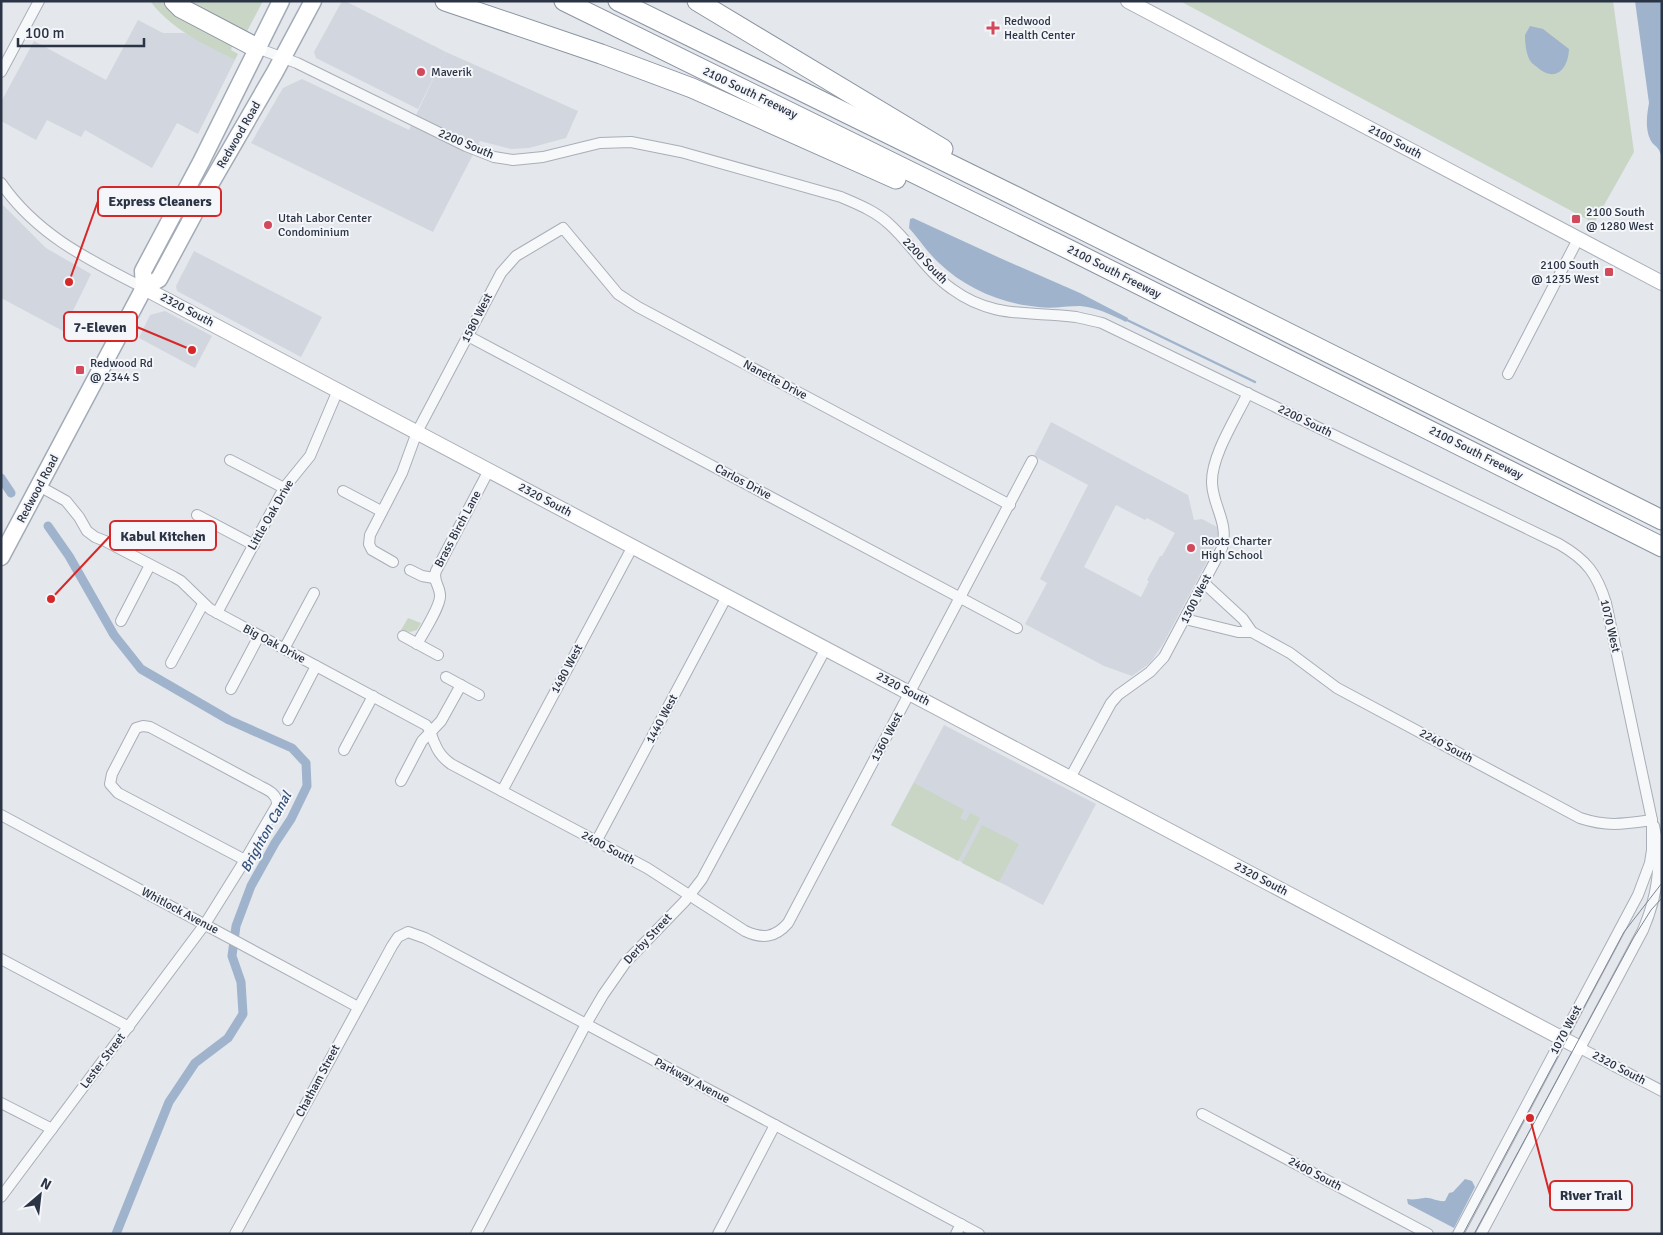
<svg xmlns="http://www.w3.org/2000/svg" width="1663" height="1235" font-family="Signika,sans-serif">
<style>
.built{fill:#d2d6de;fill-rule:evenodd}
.green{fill:#c9d6c5}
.water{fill:#9fb4cc}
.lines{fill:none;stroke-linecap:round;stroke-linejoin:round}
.stream{stroke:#9fb4cc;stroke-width:2.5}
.canal{stroke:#9fb4cc;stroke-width:9}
.street-casing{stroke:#a9aeb7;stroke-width:12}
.secondary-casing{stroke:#a9aeb7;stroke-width:16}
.primary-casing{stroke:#a3abb8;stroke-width:19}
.highway-casing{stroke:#8b94a3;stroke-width:21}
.street{stroke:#f7f8fa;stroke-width:10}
.secondary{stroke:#fff;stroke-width:14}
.primary{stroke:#fff;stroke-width:16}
.highway{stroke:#fff;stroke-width:19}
.tram{stroke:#7d8696;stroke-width:1}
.poi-dot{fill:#d1495b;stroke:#f4f6f9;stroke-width:2}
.labels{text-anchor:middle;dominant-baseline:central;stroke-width:4;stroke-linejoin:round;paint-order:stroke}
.poi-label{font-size:12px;fill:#2b3445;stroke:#f4f6f9;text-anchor:start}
.street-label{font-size:12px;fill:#2b3445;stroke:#f4f6f9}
.water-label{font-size:14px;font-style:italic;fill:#34527a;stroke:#f4f6f9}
.leader{fill:none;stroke:#d62828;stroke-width:2}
.callout-dot{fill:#d62828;stroke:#f4f6f9;stroke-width:2}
.callout{fill:#f4f6f9;stroke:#d62828;stroke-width:2}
.callout-label{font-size:14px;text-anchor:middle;font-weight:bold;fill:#2b3445}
</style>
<rect width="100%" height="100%" fill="#e4e7ec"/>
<g class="built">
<polygon points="342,1 345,1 446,52 418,109 316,58 314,52"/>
<polygon points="138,20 163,33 185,33 235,60 198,134 177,123 152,168 85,130 81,137 47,120 36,140 1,121 1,102 34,41 106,80"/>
<polygon points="446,52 578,111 566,138 529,148 511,149 480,141 433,232 251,143 283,88 302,79 409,130"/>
<polygon points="1,203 46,248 91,274 63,331 1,298"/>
<polygon points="194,251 322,317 301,357 177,291 176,286"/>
<polygon points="165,311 212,336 195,368 139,338 150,315"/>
<path d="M1051,422L1188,495L1194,520L1202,519L1217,527L1218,534L1212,552L1163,644L1150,663L1132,676L1104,666L1025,624L1047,583L1040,579L1088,485L1034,456ZM1116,505L1145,520L1147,518L1175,533L1162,556H1160L1147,580L1149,581L1141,597L1084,567Z"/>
<polygon points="944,725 1096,804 1043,905 891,825"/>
</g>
<g class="green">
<path d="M150,1H163L184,21L232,46L231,50L238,54L235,60C204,44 172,30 150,1Z"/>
<polygon points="181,1 263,1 245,35"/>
<polygon points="1180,1 1613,1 1634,152 1594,223"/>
<polygon points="408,618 421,623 417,630 410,632 401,630"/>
<polygon points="914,783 964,810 960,818 966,821 970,813 980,818 958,861 891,825"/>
<polygon points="982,825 1019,844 999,882 962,863"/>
</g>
<g class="water">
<path d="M1635,1H1662V159C1659,144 1654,148 1650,139C1645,128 1647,114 1649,103Z"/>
<path d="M1530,26L1543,29L1569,49C1568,70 1555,83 1537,67C1535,65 1532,64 1531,62C1526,55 1525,43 1525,35Z"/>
<path d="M913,218L1000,258L1080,293L1128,318L1126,322C1112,315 1096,307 1080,306C1066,306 1052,309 1038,307C1002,304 965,288 939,263C927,252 919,239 909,228L910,219Z"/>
<path d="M1465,1179L1472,1181L1475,1187L1454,1228L1408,1204L1407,1199C1414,1200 1417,1199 1424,1198C1431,1197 1437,1202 1445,1201L1449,1193L1453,1192Z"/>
</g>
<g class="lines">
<polyline class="stream" points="1127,320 1255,382"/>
<g class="canal">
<polyline points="1,478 11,493"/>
<polyline points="48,526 69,556 114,635 141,669 229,720 292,748 306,763 307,786 291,819 275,843 251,886 236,926 232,956 241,982 243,1014 228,1038 195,1063 169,1102 116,1234"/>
</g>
<defs>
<g id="street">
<path d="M257,48L297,63L466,146L494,157L513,160L543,157L600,143L631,142L681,152L841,197C857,204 875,211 888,223C911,243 926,271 952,289C993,319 1029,311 1076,317C1085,319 1094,321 1102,323L1559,544C1587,560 1597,574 1606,603L1652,820V850L1650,863L1638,895L1458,1234"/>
<polyline points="1,72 39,1"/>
<path d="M1,183C37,235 89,260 144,288"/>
<polyline points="468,336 1017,628"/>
<polyline points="1508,374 1578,239"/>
<polyline points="230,460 284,488"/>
<path d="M39,486L66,501L79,517L87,531L95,537L105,541L174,577L181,581L210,609L426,725C432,731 431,737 435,744C438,752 444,759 451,764L647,868L745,931C762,939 775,938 788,923L1032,461"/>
<polyline points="343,491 381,511"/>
<polyline points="197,515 254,545"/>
<polyline points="393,562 372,550 369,544 370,535 402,473 417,432 501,273 516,256 563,228 618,294 638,307 1010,505"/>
<polyline points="410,570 422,576 434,578"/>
<path d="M1204,583L1243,619L1252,632L1290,653L1337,688L1580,818C1607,827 1624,824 1652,820"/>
<polyline points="217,613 284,488 310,456 338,390"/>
<polyline points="1185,619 1238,632 1252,632"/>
<polyline points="121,621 150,565"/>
<polyline points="403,636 438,655"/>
<path d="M417,644C423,633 439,609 440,597C441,587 432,581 436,571L489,470"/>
<polyline points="284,649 314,593"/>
<polyline points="171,663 203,604"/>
<polyline points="446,677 479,695"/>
<polyline points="231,689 259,636"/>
<polyline points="288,720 316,666"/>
<polyline points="344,750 373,696"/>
<path d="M1070,778L1111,703L1118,695L1150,672L1164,657L1222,548C1229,522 1213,507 1212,483C1211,456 1236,418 1248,393"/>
<polyline points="401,781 422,741 441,721 461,685"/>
<polyline points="502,791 633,546"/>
<polyline points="1,815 358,1007"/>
<polyline points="596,842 727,596"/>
<polyline points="1,959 129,1027"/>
<polyline points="1580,1048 1662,1091"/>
<polyline points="1,1103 52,1129"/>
<polyline points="1202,1114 1428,1234"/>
<path d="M1,1197L205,924L245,860L277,805C278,794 268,790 260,786L150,727L143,726L136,728L112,774L110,784L118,793L245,860"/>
<polyline points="235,1234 392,946 398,937 408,932 425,938 979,1234"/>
<polyline points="476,1234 586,1024 603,995 626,962 685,901 702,879 826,648"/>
<polyline points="718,1234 775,1125"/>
<polyline points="956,1234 961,1224"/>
<path d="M1481,1234L1643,930C1657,897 1663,861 1654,826"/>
</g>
<g id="secondary">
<polyline points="1128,1 1662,283"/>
<polyline points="144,288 1580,1048"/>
</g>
<g id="primary">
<polyline points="144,288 143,271 201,162 281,1"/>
<polyline points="1,557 144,288 159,279 208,188 275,72 313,1"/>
</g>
<g id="highway">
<polyline points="174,1 181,8 257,48"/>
<polyline points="445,1 601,54 692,88 896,179"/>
<polyline points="564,1 1070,250 1662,547"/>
<polyline points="618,1 1015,196 1662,520"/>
<polyline points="697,1 943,149"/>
</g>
</defs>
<use href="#street" class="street-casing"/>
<use href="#secondary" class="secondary-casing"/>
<use href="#primary" class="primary-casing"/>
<use href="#highway" class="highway-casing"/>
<use href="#street" class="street"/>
<use href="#secondary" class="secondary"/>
<use href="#primary" class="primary"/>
<use href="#highway" class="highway"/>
<g class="tram">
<polyline points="1463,1234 1624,932 1662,883"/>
<polyline points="1474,1234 1634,937 1651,910 1662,898"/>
</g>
</g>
<g class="poi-dot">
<path d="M990.5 20.5h5v5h5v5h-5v5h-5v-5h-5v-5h5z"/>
<circle cx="421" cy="72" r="5"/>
<rect x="1571" y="214" width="10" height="10" rx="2.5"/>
<circle cx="268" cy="225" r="5"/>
<rect x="1604" y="267" width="10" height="10" rx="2.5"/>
<rect x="75" y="365" width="10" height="10" rx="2.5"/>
<circle cx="1191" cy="548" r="5"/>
</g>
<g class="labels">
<g class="poi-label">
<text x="1004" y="21">Redwood<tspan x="1004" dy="14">Health Center</tspan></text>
<text x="431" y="72">Maverik</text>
<text x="1586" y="212">2100 South<tspan x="1586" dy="14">@ 1280 West</tspan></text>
<text x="278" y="218">Utah Labor Center<tspan x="278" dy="14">Condominium</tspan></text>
<text x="1599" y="265" text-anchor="end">2100 South<tspan x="1599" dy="14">@ 1235 West</tspan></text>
<text x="90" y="363">Redwood Rd<tspan x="90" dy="14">@ 2344 S</tspan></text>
<text x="1201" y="541">Roots Charter<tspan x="1201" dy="14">High School</tspan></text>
</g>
<g class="street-label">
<text transform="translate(750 93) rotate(26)">2100 South Freeway</text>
<text transform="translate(239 135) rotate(-60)">Redwood Road</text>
<text transform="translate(1395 142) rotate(28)">2100 South</text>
<text transform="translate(466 144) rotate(23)">2200 South</text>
<text transform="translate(925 261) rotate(46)">2200 South</text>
<text transform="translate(1114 272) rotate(27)">2100 South Freeway</text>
<text transform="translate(187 310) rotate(28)">2320 South</text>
<text transform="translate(477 318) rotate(-63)">1580 West</text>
<text transform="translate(775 380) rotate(28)">Nanette Drive</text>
<text transform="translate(1305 421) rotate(26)">2200 South</text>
<text transform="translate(1476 453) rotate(27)">2100 South Freeway</text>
<text transform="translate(743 482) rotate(28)">Carlos Drive</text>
<text transform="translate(38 489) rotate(-62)">Redwood Road</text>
<text transform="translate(545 500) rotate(28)">2320 South</text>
<text transform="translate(271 515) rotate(-60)">Little Oak Drive</text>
<text transform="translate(458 529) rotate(-62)">Brass Birch Lane</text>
<text transform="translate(1196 599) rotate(-63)">1300 West</text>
<text transform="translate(1610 626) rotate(77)">1070 West</text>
<text transform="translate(274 644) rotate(28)">Big Oak Drive</text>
<text transform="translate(567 669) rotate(-62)">1480 West</text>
<text transform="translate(903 689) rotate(28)">2320 South</text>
<text transform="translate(662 719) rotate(-62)">1440 West</text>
<text transform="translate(887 737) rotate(-62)">1360 West</text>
<text transform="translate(1446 746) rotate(28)">2240 South</text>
<text transform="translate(608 848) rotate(28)">2400 South</text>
<text transform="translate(1261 879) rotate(28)">2320 South</text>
<text transform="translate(180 911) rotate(28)">Whitlock Avenue</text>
<text transform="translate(648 939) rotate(-47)">Derby Street</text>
<text transform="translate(1566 1030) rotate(-62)">1070 West</text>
<text transform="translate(103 1061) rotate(-53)">Lester Street</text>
<text transform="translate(1619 1068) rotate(28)">2320 South</text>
<text transform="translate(318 1081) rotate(-62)">Chatham Street</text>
<text transform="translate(692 1081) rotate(28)">Parkway Avenue</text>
<text transform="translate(1315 1174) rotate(28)">2400 South</text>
</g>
<g class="water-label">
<text transform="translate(266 832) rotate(-61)">Brighton Canal</text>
</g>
</g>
<path class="leader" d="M69 282L98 201M192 350L137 327M51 599L110 536M1530 1118L1550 1195"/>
<g class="callout-dot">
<circle cx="69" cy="282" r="5"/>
<circle cx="192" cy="350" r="5"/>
<circle cx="51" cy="599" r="5"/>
<circle cx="1530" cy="1118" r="5"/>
</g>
<g class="callout">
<rect x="98" y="187" width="123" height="29" rx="5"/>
<rect x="64" y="312" width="73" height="29" rx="5"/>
<rect x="110" y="521" width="106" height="29" rx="5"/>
<rect x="1550" y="1181" width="82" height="29" rx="5"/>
</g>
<g class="callout-label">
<text x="160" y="206">Express Cleaners</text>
<text x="100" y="332">7-Eleven</text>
<text x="163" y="541">Kabul Kitchen</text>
<text x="1591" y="1200">River Trail</text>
</g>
<rect width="1663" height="1235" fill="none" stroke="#2b3445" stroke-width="5"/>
<g transform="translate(40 1195) rotate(28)" stroke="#f4f6f9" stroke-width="4" paint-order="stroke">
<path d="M0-4L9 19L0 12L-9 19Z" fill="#2b3445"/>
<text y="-8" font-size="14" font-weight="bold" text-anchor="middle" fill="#2b3445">N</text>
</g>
<path d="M18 38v8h126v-8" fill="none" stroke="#2b3445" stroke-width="2.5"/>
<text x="25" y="38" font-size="15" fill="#2b3445" stroke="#f4f6f9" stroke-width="4" paint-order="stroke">100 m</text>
</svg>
